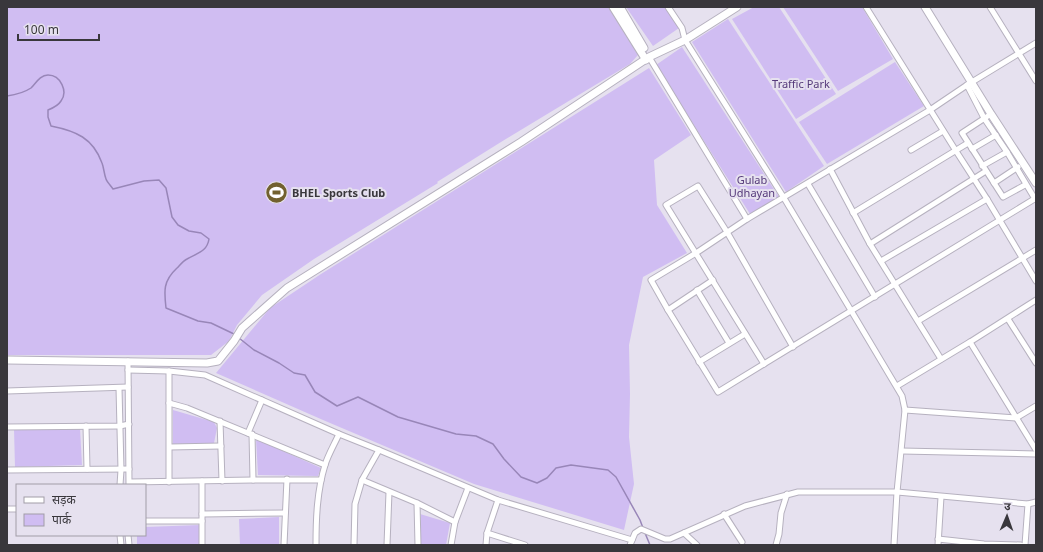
<svg xmlns="http://www.w3.org/2000/svg" width="1043" height="552" font-family="'Noto Sans','Noto Sans Devanagari',sans-serif">
<style>
.green{fill:#d0bdf2}
.lines{fill:none;stroke-linecap:round;stroke-linejoin:round}
.stream{stroke:#9886b8;stroke-width:1.5}
.street-casing{stroke:#b6b1bf;stroke-width:7}
.secondary-casing{stroke:#b6b1bf;stroke-width:9}
.street{stroke:#fff;stroke-width:5}
.secondary{stroke:#fff;stroke-width:7}
.labels{text-anchor:middle;dominant-baseline:central;stroke-width:4;stroke-linejoin:round;paint-order:stroke}
.park-label{font-size:11px;fill:#543979;stroke:#e6e1ef}
.poi-label{font-size:11px;font-weight:bold;fill:#39373c;stroke:#e6e1ef;text-anchor:start}
</style>
<rect width="100%" height="100%" fill="#e6e1ef"/>
<g class="green">
<polygon points="7,7 608,7 638,55 630,64 501,142 437,182 438,183 314,259 262,295 237,325 229,341 211,355 7,355"/>
<polygon points="626,7 665,7 679,28 653,46"/>
<polygon points="754,7 779,7 836,94 796,119 732,19"/>
<polygon points="783,7 862,7 893,59 838,91"/>
<polygon points="728,19 824,166 786,192 692,42"/>
<polygon points="682,47 779,197 750,214 656,65"/>
<polygon points="895,62 924,106 827,164 799,122"/>
<polygon points="649,68 691,135 654,160 657,205 687,253 643,277 629,345 630,394 629,437 634,484 624,530 474,484 323,420 216,373 270,308 321,274"/>
<polygon points="173,410 214,422 217,428 214,443 173,444"/>
<polygon points="14,429 80,429 82,465 15,467"/>
<polygon points="256,439 321,468 318,476 258,475"/>
<polygon points="420,514 450,523 446,545 421,545 421,515"/>
<polygon points="279,517 279,545 240,545 239,519"/>
<polygon points="200,525 201,545 137,545 137,535 145,535 145,527"/>
</g>
<g class="lines">
<g class="stream">
<path d="M7,96C14,95 25,92 31,88C36,83 40,75 48,75C61,75 68,92 61,101C58,106 53,108 48,110V117L51,126C76,131 93,138 102,163C104,168 104,174 106,179C107,182 111,186 113,189L144,181L159,180L166,188L172,217L178,225L189,231L201,233L209,239C207,252 197,253 187,259C183,261 180,265 177,268C163,281 164,291 166,308L198,321L211,323L234,334"/>
<polyline points="239,338 254,350 279,363 294,373 305,375 315,392 337,406 358,397 398,417 456,434 476,436 493,444 504,459 521,477 537,483 547,478 556,468 571,465 608,470 616,477 640,520 643,528"/>
<polyline points="645,533 650,545"/>
</g>
<defs>
<g id="street">
<polyline points="668,7 682,28 685,40 784,198 902,396 905,410 897,492 894,545"/>
<polyline points="866,7 956,151 987,199 1036,281"/>
<polyline points="990,7 1036,81"/>
<polyline points="1036,43 967,85 930,110 747,219 696,253 651,280 668,310 718,392 1036,198"/>
<polyline points="649,57 747,219"/>
<polyline points="967,85 984,118 1007,152 1035,199"/>
<polyline points="991,114 962,133 1003,197 1025,185"/>
<polyline points="972,149 996,135"/>
<polyline points="911,150 943,131"/>
<polyline points="982,166 1007,152"/>
<polyline points="830,169 870,244 941,359"/>
<polyline points="994,183 1018,167"/>
<polyline points="808,184 875,297"/>
<polyline points="853,213 968,143"/>
<polyline points="870,244 986,171"/>
<polyline points="881,261 987,199"/>
<polyline points="697,290 729,343"/>
<polyline points="668,310 713,280"/>
<polyline points="1008,319 1036,363"/>
<polyline points="918,321 1036,250"/>
<polyline points="970,342 1036,450"/>
<polyline points="128,361 129,484"/>
<polyline points="699,362 745,334"/>
<polyline points="764,364 666,205 698,186 727,232 793,347"/>
<polyline points="128,370 169,371 205,375 339,434 379,450 498,500 632,540"/>
<polyline points="169,371 169,482"/>
<polyline points="897,386 970,342 1036,300"/>
<polyline points="119,388 121,470 120,485"/>
<polyline points="7,391 128,387"/>
<polyline points="169,403 187,408 325,465"/>
<polyline points="905,410 1016,418 1036,406"/>
<polyline points="220,421 222,481"/>
<polyline points="86,426 87,469"/>
<polyline points="7,427 120,426 129,424"/>
<polyline points="248,433 262,400"/>
<polyline points="252,434 253,480"/>
<polyline points="170,447 221,446"/>
<polyline points="902,451 1036,454"/>
<polyline points="7,470 129,469"/>
<polyline points="362,480 417,503 455,522"/>
<polyline points="202,481 202,545"/>
<polyline points="130,482 253,480 321,480"/>
<polyline points="417,503 418,545"/>
<polyline points="7,509 17,509"/>
<polyline points="202,514 285,513"/>
<polyline points="724,514 742,542"/>
<polyline points="145,521 202,521"/>
<polyline points="487,533 525,545"/>
<polyline points="684,533 697,545"/>
<polyline points="120,535 121,545"/>
<polyline points="128,535 129,545"/>
<polyline points="938,539 984,544 1021,545"/>
<polyline points="284,545 287,479"/>
<path d="M316,545C316,518 317,491 325,465C328,455 334,445 339,434"/>
<polyline points="354,545 355,504 362,480 379,450"/>
<polyline points="387,545 389,492"/>
<polyline points="451,545 455,522 468,488"/>
<polyline points="486,545 487,533 498,500"/>
<polyline points="630,545 635,533 641,529 665,539 670,539 745,506 798,492 897,492 1028,504 1036,502"/>
<polyline points="776,545 779,534 781,513 787,494"/>
<polyline points="938,545 941,497"/>
<polyline points="1025,545 1028,504"/>
</g>
<g id="secondary">
<polyline points="613,7 646,60"/>
<polyline points="620,7 644,48"/>
<polyline points="925,7 991,114 1036,183"/>
<polyline points="7,360 207,363 218,361 234,341 242,328 287,288 521,142 649,57 685,40 737,7"/>
</g>
</defs>
<use href="#street" class="street-casing"/>
<use href="#secondary" class="secondary-casing"/>
<use href="#street" class="street"/>
<use href="#secondary" class="secondary"/>
</g>
<defs>
<symbol id="stadium-disc" viewBox="-11 -11 22 22"><circle r="9.5" fill="#72612f" stroke="#e6e1ef"/><path d="M0-5a6.5 5 0 1 0 0 10a6.5 5 0 1 0 0-10ZM-3.5-1.8h7v3.6h-7Z" fill="#fff"/></symbol>
</defs>
<g fill-rule="evenodd">
<use href="#stadium-disc" x="264" y="180" width="25" height="25"/>
</g>
<g class="labels">
<g class="park-label">
<text x="801" y="83">Traffic Park</text>
<text x="752" y="179">Gulab<tspan x="752" dy="13">Udhayan</tspan></text>
</g>
<g class="poi-label">
<text x="292" y="192">BHEL Sports Club</text>
</g>
</g>
<rect width="1043" height="552" fill="none" stroke="#39373c" stroke-width="16"/>
<rect x="16" y="484" width="130" height="52" fill="#e6e1ef" stroke="#a19da7"/>
<rect x="24" y="497" width="20" height="6" fill="#ffffff" stroke="#a19da7"/>
<text x="52" y="504" font-size="12" fill="#39373c">सड़क</text>
<rect x="24" y="514" width="20" height="12" fill="#d0bdf2" stroke="#a19da7"/>
<text x="52" y="524" font-size="12" fill="#39373c">पार्क</text>
<g transform="translate(1007 516) rotate(2)" stroke="#e6e1ef" stroke-width="3" paint-order="stroke">
<path d="M0-3L7 15L0 10L-7 15Z" fill="#39373c"/>
<text y="-6" font-size="11" font-weight="bold" text-anchor="middle" fill="#39373c">उ</text>
</g>
<path d="M18 34v6h81v-6" fill="none" stroke="#39373c" stroke-width="2"/>
<text x="24" y="34" font-size="12" fill="#39373c" stroke="#e6e1ef" stroke-width="3" paint-order="stroke">100 m</text>
</svg>
